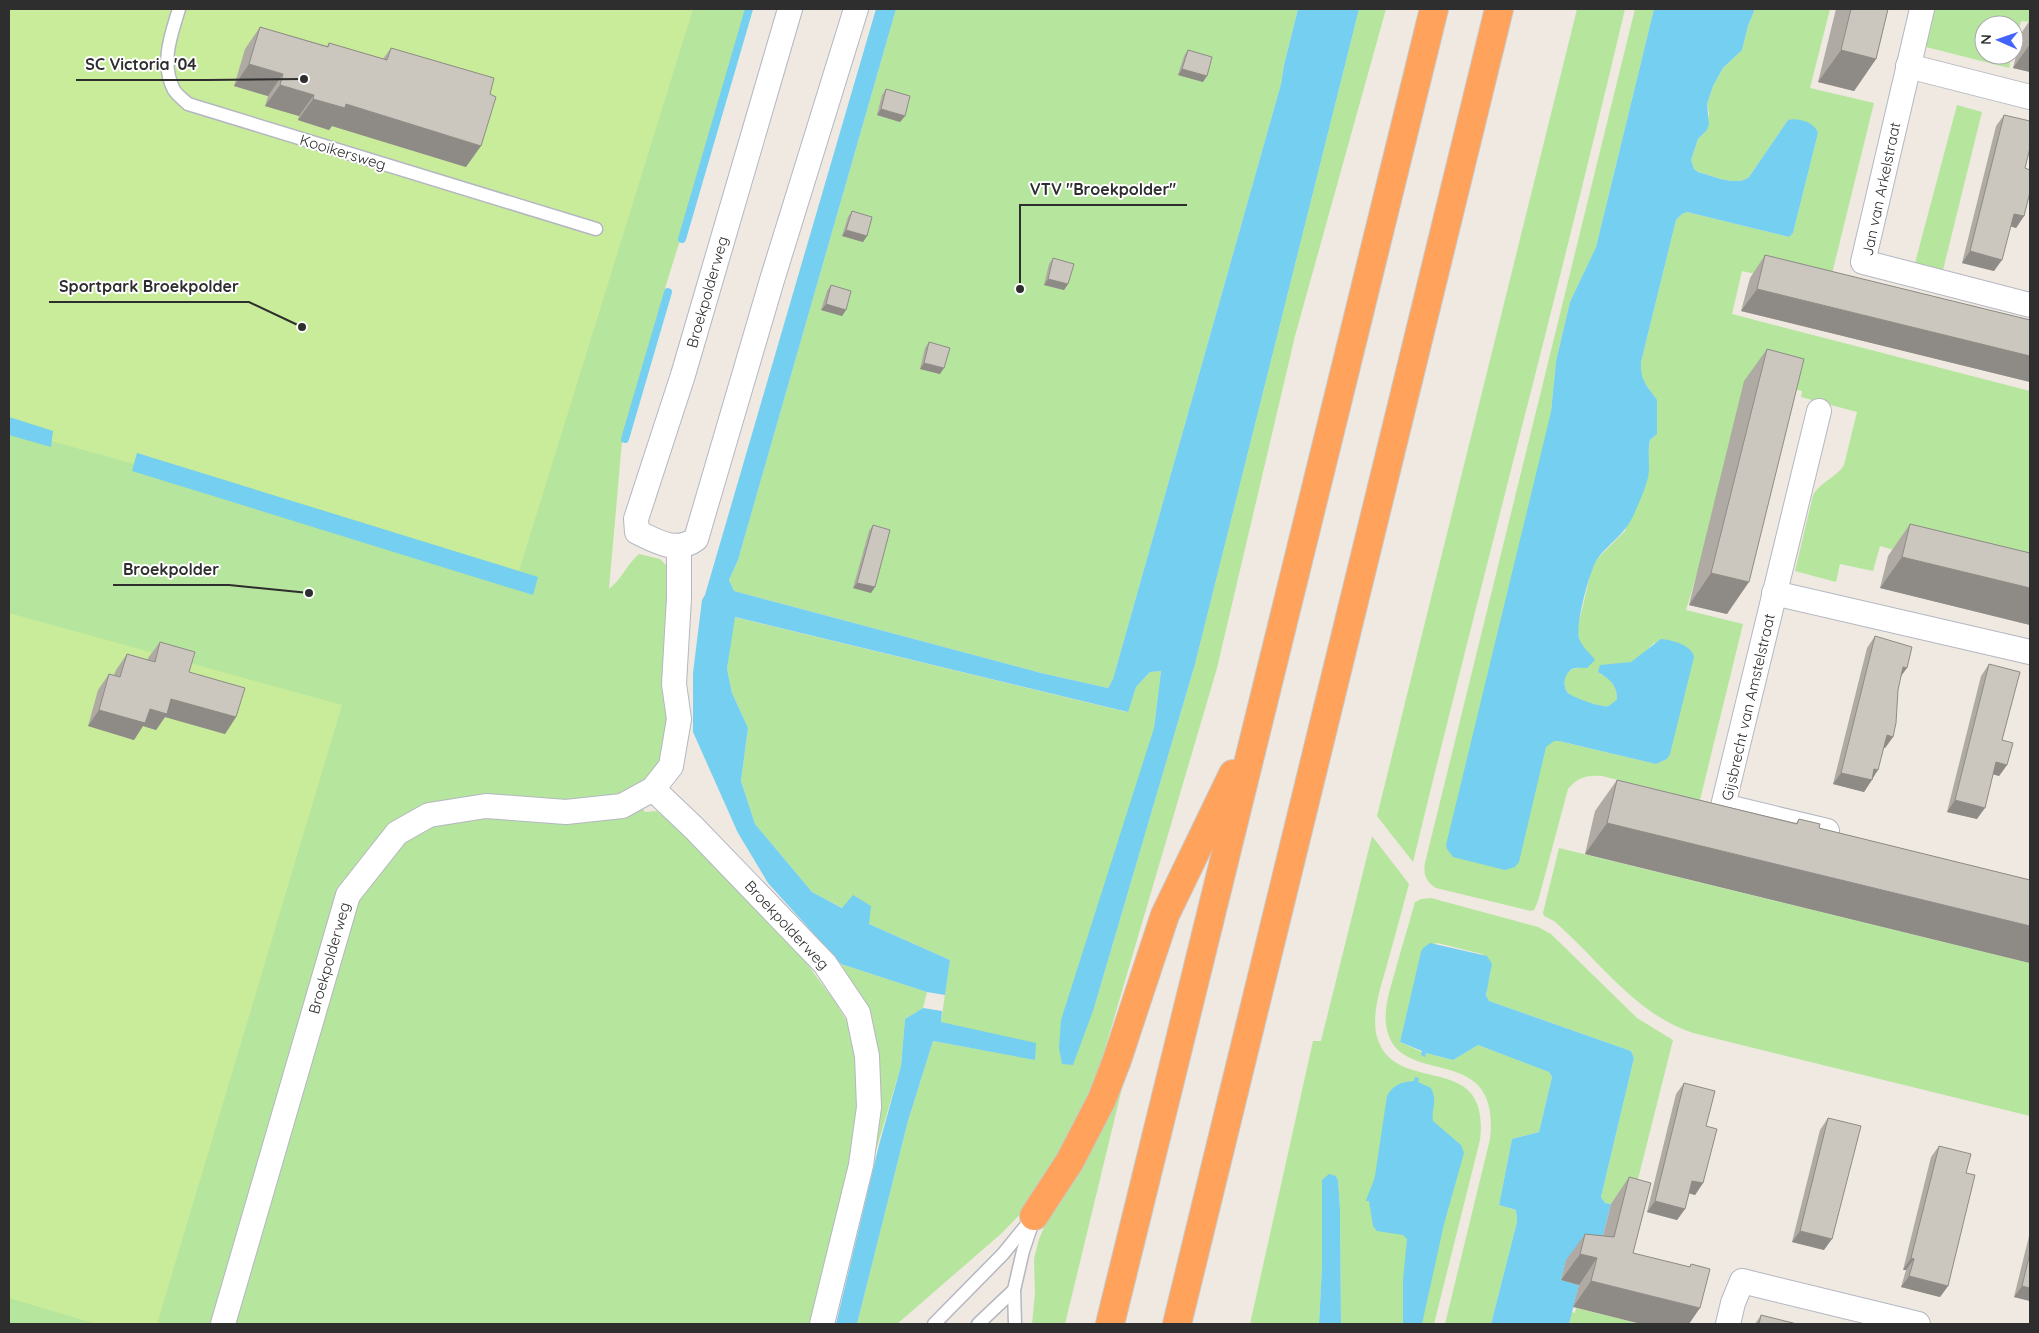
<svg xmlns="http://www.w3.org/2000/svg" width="2039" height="1333" font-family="Quicksand,sans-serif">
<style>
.green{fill:#b6e59e}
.pitch{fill:#c9ec9a}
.water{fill:#75cff0}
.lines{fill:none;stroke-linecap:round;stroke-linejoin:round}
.stream{stroke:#75cff0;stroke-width:8}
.lane-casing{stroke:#b4b7c1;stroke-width:15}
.street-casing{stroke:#b4b7c1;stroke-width:26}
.highway-casing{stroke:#c9c9c9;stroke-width:30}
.lane{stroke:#fff;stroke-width:12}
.street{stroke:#fff;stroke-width:24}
.highway{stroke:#ffa35c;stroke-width:28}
.wall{fill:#afaba4}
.shaded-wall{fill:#8e8b86}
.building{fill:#cbc7bf;stroke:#8e8b86}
.labels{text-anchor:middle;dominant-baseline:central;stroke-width:4;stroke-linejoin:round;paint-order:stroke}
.street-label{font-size:15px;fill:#2e2e2e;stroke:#fff}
.leader{fill:none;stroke:#2e2e2e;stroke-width:2}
.callout-dot{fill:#2e2e2e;stroke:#fff;stroke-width:2}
.callout-label{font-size:16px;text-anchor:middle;font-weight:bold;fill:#2e2e2e;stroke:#fff;stroke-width:4;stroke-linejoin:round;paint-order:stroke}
</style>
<rect width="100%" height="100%" fill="#efe9e1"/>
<g class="green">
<path d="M9,9H752L666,285L622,441L609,589C622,579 627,564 639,554L660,559L668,567L669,732C663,758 654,778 628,788L645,812L657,811L693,843L799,953L836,1003L849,1025L859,1073L856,1142L813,1324H9Z"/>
<polygon points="896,9 1298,9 1284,65 1281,84 1113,679 1108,688 1041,673 734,591 729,580 738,560"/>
<polygon points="1359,9 1386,9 1295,336 1217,668 1102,1059 1075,1130 1026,1208 1002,1233 897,1324 857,1324 908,1121 933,1041 1034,1059 941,1022 950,960 869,924 853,896 843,908 812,892 755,824 741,781 748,728 732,693 727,669 734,617 1127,712 1136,687 1150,672 1161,671 1154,728 1094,1008 1195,664"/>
<path d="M1577,9H1625C1558,294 1482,577 1413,862L1377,816Z"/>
<path d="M1635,9H1654L1596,247L1570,302L1556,361L1551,412L1546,746L1554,740L1559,741L1656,764L1667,759L1670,754L1655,642L1642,655L1631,662L1617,664L1600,674C1612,678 1617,688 1617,699C1615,701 1611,706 1607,706C1602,708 1574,698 1569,694C1562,687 1563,675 1571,670C1576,667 1582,668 1587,668L1577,630L1592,568L1598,558L1625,531L1649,472L1648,458L1650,440L1657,434L1656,420L1657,409L1648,387L1643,381L1640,375L1641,362L1676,220L1682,214L1687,212L1785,236L1789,237L1793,233L1818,133L1788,120L1749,177C1736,187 1714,176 1698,172L1694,169L1691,160L1698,139L1707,130L1709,113L1707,104L1713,86L1723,68L1742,50L1748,26L1755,9H1830L1810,88L1874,103L1828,290L1742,271L1732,314L2030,391V589L1880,546L1873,571L1840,564L1836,582L1795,571L1813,495C1820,482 1836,478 1844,465L1857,412L1801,397L1802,391L1756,379L1686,610L1743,624L1700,800L1602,776C1587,775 1578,777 1568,789L1538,901L1534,910L1531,911L1436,888C1426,882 1423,874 1425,863Z"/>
<polygon points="1931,9 2030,9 2030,22 2021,21 2014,49 2014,25 1984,25 1984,55 2012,55 2009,68 1926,47 1924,37"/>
<polygon points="1957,105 1982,112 1943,270 1915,263"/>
<path d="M1372,836L1409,884C1402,910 1395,936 1388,961C1382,984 1372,1009 1376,1033C1391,1101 1491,1045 1480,1140L1434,1324H1341L1340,1209L1338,1180L1336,1176L1322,1267L1319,1324H1250L1313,1041H1321Z"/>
<path d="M1559,848L2030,963V1116L1693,1033C1635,1014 1599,960 1554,921L1544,916L1543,913Z"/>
<path d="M1431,898L1538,927L1551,934L1637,1018L1673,1040L1631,1207L1605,1203L1601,1197L1634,1058L1631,1051L1489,1001C1479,988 1503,965 1482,954L1437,943L1423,948L1400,1042L1422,1052V1056H1425L1426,1053L1453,1060L1478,1045L1545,1070L1549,1072L1552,1077L1539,1132L1512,1139L1499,1205L1516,1210L1517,1222L1491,1324H1445L1490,1139C1502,1036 1394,1093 1386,1024C1384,1005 1391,987 1396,968C1402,946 1409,924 1415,902L1421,899Z"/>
<polygon points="841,964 927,992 923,1008 905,1019 901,1066 864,1191 856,991"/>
<polygon points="1130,1055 1065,1324 1032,1324 1035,1293 1034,1259 1039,1239 1046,1223 1074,1181 1101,1131"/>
<polygon points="1576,1308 1641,1324 1569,1324 1572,1312 1575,1313"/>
</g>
<g class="pitch">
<polygon points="9,9 693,9 519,571 137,453 134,464 51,441 53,431 9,417"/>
<polygon points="9,613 342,705 157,1324 96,1324 9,1298"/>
</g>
<g class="water">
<polygon points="876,9 896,9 738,560 729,580 734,591 1041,673 1108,688 1113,679 1281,84 1284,65 1298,9 1359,9 1195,664 1094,1008 1073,1065 1062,1064 1059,1048 1061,1020 1154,728 1161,671 1150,672 1136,687 1128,712 735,617 727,669 732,693 748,728 741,781 755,824 812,892 842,908 853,895 871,906 869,924 950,960 945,995 927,992 841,964 768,883 738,833 693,732 693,673 702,600 705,595"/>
<path d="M1654,9H1755L1748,26L1742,50L1723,68L1713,86L1707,104L1709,124L1707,130L1698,139L1691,160L1694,169L1698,172C1713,176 1736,187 1749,177L1788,120C1797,117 1815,122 1818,133L1793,233L1789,237L1687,212L1682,214L1676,220L1641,362C1640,381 1647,385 1657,400V434L1650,440C1648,450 1649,460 1649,470C1649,481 1639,503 1634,514C1624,536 1612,540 1598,558C1590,568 1575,626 1579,638C1581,646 1590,653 1595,660L1587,668C1582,668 1576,667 1572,669C1564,674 1562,686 1568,693C1572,697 1602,708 1608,706C1611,705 1615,701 1617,699C1617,684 1609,679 1598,672L1600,665L1631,662L1661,639C1672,640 1692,645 1694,657L1670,754L1667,759L1656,764L1559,741H1554L1546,747L1519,862L1515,867L1505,870L1453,857L1447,849L1446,845L1551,412L1556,361L1570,302L1596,247Z"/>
<polygon points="9,417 53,431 51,447 9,435"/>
<polygon points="137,453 538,577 533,595 132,471"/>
<polygon points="1430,943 1487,956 1492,964 1486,995 1489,1001 1631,1051 1634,1058 1601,1197 1605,1203 1611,1204 1596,1264 1566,1261 1561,1280 1579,1285 1569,1324 1491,1324 1517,1222 1516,1210 1499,1205 1512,1139 1539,1132 1552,1077 1549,1072 1544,1070 1478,1045 1453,1060 1426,1053 1425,1057 1421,1055 1422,1051 1400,1042 1421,952 1423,948"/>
<polygon points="923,1008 942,1011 941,1022 1036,1043 1035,1060 933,1041 908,1121 857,1324 836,1324 879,1145 901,1066 905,1019"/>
<path d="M1415,1077L1419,1078L1418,1082L1431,1088C1438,1103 1431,1107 1433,1121L1461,1145L1464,1153L1444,1224L1422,1324H1403V1280L1407,1239L1403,1235L1377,1231L1373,1226L1369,1201H1366C1368,1194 1373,1184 1375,1176L1387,1096C1393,1085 1401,1082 1414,1081Z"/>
<polygon points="1329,1174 1336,1176 1338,1180 1340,1209 1341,1324 1319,1324 1322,1267 1322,1180"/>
</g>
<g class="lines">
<g class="stream">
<polyline points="682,239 749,9"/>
<polyline points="625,439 668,292"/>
</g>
<defs>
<g id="lane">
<path d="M179,9C171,35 160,63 174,90C177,95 184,100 188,104L596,229"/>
<polyline points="934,1324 1003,1254 1034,1216"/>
<polyline points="978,1324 1014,1290"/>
<polyline points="1015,1324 1014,1290 1023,1251 1032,1224"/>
</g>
<g id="street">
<path d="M790,9L683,375L636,519L637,532C656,541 676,554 696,539L772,280L856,9"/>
<polyline points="1922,9 1863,262 2030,305"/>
<polyline points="1908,66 2030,97"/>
<polyline points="1819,411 1723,806 1827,831"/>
<polyline points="1774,593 2030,652"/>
<polyline points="653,789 694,828 825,964 858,1013 867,1056 869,1107 861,1165 822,1324"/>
<polyline points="223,1324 348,895 397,833 429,815 486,806 566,812 622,806 653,789 671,766 679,719 674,684 679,598 679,547"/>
<polyline points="1728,1324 1733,1303 1742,1281 1918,1324"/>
</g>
<g id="highway">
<polyline points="1034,1216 1070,1161 1102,1099 1117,1060 1165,915 1233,774"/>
<polyline points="1110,1324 1434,9"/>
<polyline points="1177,1324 1499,9"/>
</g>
</defs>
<use href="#lane" class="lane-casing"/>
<use href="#street" class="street-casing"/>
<use href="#highway" class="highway-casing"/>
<use href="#lane" class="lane"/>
<use href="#street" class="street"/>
<use href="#highway" class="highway"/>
</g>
<g class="wall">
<polygon points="1836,9 1888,9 1876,59 1854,91 1818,82"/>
<polygon points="2030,20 2030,72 2013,68 2022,32"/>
<polygon points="260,27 327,46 329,43 383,59 391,48 466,167 332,126 329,130 298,120 299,116 265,106 268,96 234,86 245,49"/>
<polygon points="1188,50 1203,82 1178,75 1184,56"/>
<polygon points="886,89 905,116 900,122 877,115 882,95"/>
<polygon points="2004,115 2025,168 2024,216 2016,228 2011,226 1994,271 1962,263 1996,126"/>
<polygon points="852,211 867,236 863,242 842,236 848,217"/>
<polygon points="1765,255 2030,320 2030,382 1741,311 1750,278"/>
<polygon points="1053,258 1068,284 1064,290 1044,285 1049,264"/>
<polygon points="831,285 846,310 842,316 821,310 827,291"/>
<polygon points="929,342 940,374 920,369 925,348"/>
<polygon points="1767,349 1727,614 1689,605 1744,381"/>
<polygon points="1910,524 2030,553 2030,625 1880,588 1888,556"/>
<polygon points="873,525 875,587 871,593 853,588 869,531"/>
<polygon points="1875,636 1901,676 1898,690 1893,737 1885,748 1884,748 1872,780 1864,792 1833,784 1867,648"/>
<polygon points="160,642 189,672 236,717 225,734 165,717 156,730 143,726 134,740 88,726 98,690 109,674 114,675 116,670 127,654 148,660 148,658"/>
<polygon points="1989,664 2007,765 1999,776 1993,774 1977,819 1947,812 1981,676"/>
<polygon points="1617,780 1796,823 1799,819 1819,828 2030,880 2030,963 1585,854 1595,811"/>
<polygon points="1684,1083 1706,1126 1703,1183 1695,1195 1689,1193 1685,1209 1677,1220 1647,1212 1676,1094"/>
<polygon points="1828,1118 1824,1250 1792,1242 1820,1130"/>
<polygon points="1939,1146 1966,1173 1948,1286 1940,1297 1901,1287 1906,1270 1903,1270 1931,1157"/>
<polygon points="1629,1177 1633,1253 1689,1267 1691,1264 1710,1269 1573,1307 1579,1285 1561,1280 1566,1260 1585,1234 1603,1236 1611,1204"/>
<polygon points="2030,1232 2030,1301 2014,1297"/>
<polygon points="1761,1315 1797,1324 1755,1324"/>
</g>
<g class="shaded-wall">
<polygon points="2030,44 2030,72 2013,68"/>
<polygon points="1841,50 1876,59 1854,91 1818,82"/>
<polygon points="249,64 283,74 268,96 234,86"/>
<polygon points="1182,69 1207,76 1203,82 1178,75"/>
<polygon points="280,85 314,95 299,116 265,106"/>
<polygon points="313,99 346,104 481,146 466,167 332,126 329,130 298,120"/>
<polygon points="881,109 905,116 900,122 877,115"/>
<polygon points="2014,214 2024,216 2016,228 2006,225"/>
<polygon points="846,230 867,236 863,242 842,236"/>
<polygon points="1970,251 2002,260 1994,271 1962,263"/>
<polygon points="1048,279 1068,284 1064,290 1044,285"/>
<polygon points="1757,289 2030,356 2030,382 1741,311"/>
<polygon points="826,304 846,310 842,316 821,310"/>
<polygon points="924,363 944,368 940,374 920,369"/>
<polygon points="1902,557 2030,588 2030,625 1880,588"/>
<polygon points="1711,573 1749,582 1727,614 1689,605"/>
<polygon points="857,583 875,587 871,593 853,588"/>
<polygon points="1903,667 1907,668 1899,679"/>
<polygon points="171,699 236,717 225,734 165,717 156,730 143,726 134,740 88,726 99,710 150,709"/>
<polygon points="1887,735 1893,737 1885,748 1879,747"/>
<polygon points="1996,762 2007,765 1999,776 1988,773"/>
<polygon points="1874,769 1878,770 1864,792 1833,784 1841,773"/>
<polygon points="1955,800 1985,808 1977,819 1947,812"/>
<polygon points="1607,823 2030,926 2030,963 1585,854"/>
<polygon points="1692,1181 1703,1183 1695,1195 1684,1192"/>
<polygon points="1655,1201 1685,1209 1677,1220 1647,1212"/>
<polygon points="1800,1231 1832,1239 1824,1250 1792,1242"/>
<polygon points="1580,1254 1597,1258 1579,1285 1561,1280"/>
<polygon points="1911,1258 1914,1259 1906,1270 1903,1270"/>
<polygon points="1909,1276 1948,1286 1940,1297 1901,1287"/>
<polygon points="1591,1281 1700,1308 1689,1324 1641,1324 1573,1307"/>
<polygon points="2022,1286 2030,1288 2030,1301 2014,1297"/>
</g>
<g class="building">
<polygon points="1851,9 1888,9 1876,59 1841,50"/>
<polygon points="260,27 328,47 329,43 387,60 391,48 494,78 490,94 496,97 481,146 346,104 345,108 313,99 314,95 280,85 283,74 249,64"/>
<polygon points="1188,50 1212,57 1207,76 1182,69"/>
<polygon points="886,89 910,96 905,116 881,109"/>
<polygon points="2004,115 2030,121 2030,148 2025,168 2030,170 2030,192 2024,216 2014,214 2002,260 1970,251"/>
<polygon points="852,211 872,217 867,236 846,230"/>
<polygon points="1765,255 2030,320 2030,356 1757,289"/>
<polygon points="1053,258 1074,264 1068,284 1048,279"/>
<polygon points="831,285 851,291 846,310 826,304"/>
<polygon points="929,342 950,348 944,368 924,363"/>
<polygon points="1767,349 1804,359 1749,582 1711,573"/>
<polygon points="1910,524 2030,553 2030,588 1902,557"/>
<polygon points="873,525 890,530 875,587 857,583"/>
<polygon points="1875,636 1912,647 1907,668 1903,667 1898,690 1896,723 1893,737 1887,735 1878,770 1874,769 1872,780 1841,773"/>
<polygon points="160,642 195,652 189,672 245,688 236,717 171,699 167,714 150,709 145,723 99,710 109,674 120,677 127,654 155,662"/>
<polygon points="1989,664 2020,672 2002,740 2013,743 2007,765 1996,762 1985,808 1955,800"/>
<polygon points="1617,780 1797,824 1799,819 1820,824 1819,828 2030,880 2030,926 1607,823"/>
<polygon points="1684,1083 1715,1091 1706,1126 1717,1129 1703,1183 1692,1181 1685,1209 1655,1201"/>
<polygon points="1828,1118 1861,1126 1832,1239 1800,1231"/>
<polygon points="1939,1146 1971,1154 1966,1173 1975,1175 1948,1286 1909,1276 1914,1259 1911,1258"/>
<polygon points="1629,1177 1651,1183 1633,1253 1690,1267 1691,1264 1710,1269 1700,1308 1591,1281 1597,1258 1580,1254 1585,1234 1614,1237"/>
<polygon points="2030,1253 2030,1288 2022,1286"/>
<polygon points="1761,1315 1797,1324 1759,1324"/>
</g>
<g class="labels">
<g class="street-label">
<text transform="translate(343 152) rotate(17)">Kooikersweg</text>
<text transform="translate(1881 189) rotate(-78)">Jan van Arkelstraat</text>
<text transform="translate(707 292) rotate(-74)">Broekpolderweg</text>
<text transform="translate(1748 707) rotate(-77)">Gijsbrecht van Amstelstraat</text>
<text transform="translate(787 925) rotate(47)">Broekpolderweg</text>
<text transform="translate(329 958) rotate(-74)">Broekpolderweg</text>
</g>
</g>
<path class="leader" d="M304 79L207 80H76M1020 289L1020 205H1187M302 327L249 302H49M309 593L229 585H113"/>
<g class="callout-dot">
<circle cx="304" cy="79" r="5"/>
<circle cx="1020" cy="289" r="5"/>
<circle cx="302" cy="327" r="5"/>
<circle cx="309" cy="593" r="5"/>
</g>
<g class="callout-label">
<text x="141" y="70">SC Victoria '04</text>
<text x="1103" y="195">VTV "Broekpolder"</text>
<text x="149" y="292">Sportpark Broekpolder</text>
<text x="171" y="575">Broekpolder</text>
</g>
<rect width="2039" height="1333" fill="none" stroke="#2e2e2e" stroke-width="20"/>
<g transform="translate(1999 40) rotate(272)"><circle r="24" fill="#ffffff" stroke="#ababab"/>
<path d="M0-4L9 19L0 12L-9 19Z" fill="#4264fb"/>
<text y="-8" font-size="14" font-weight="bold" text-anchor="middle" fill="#2e2e2e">N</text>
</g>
</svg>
